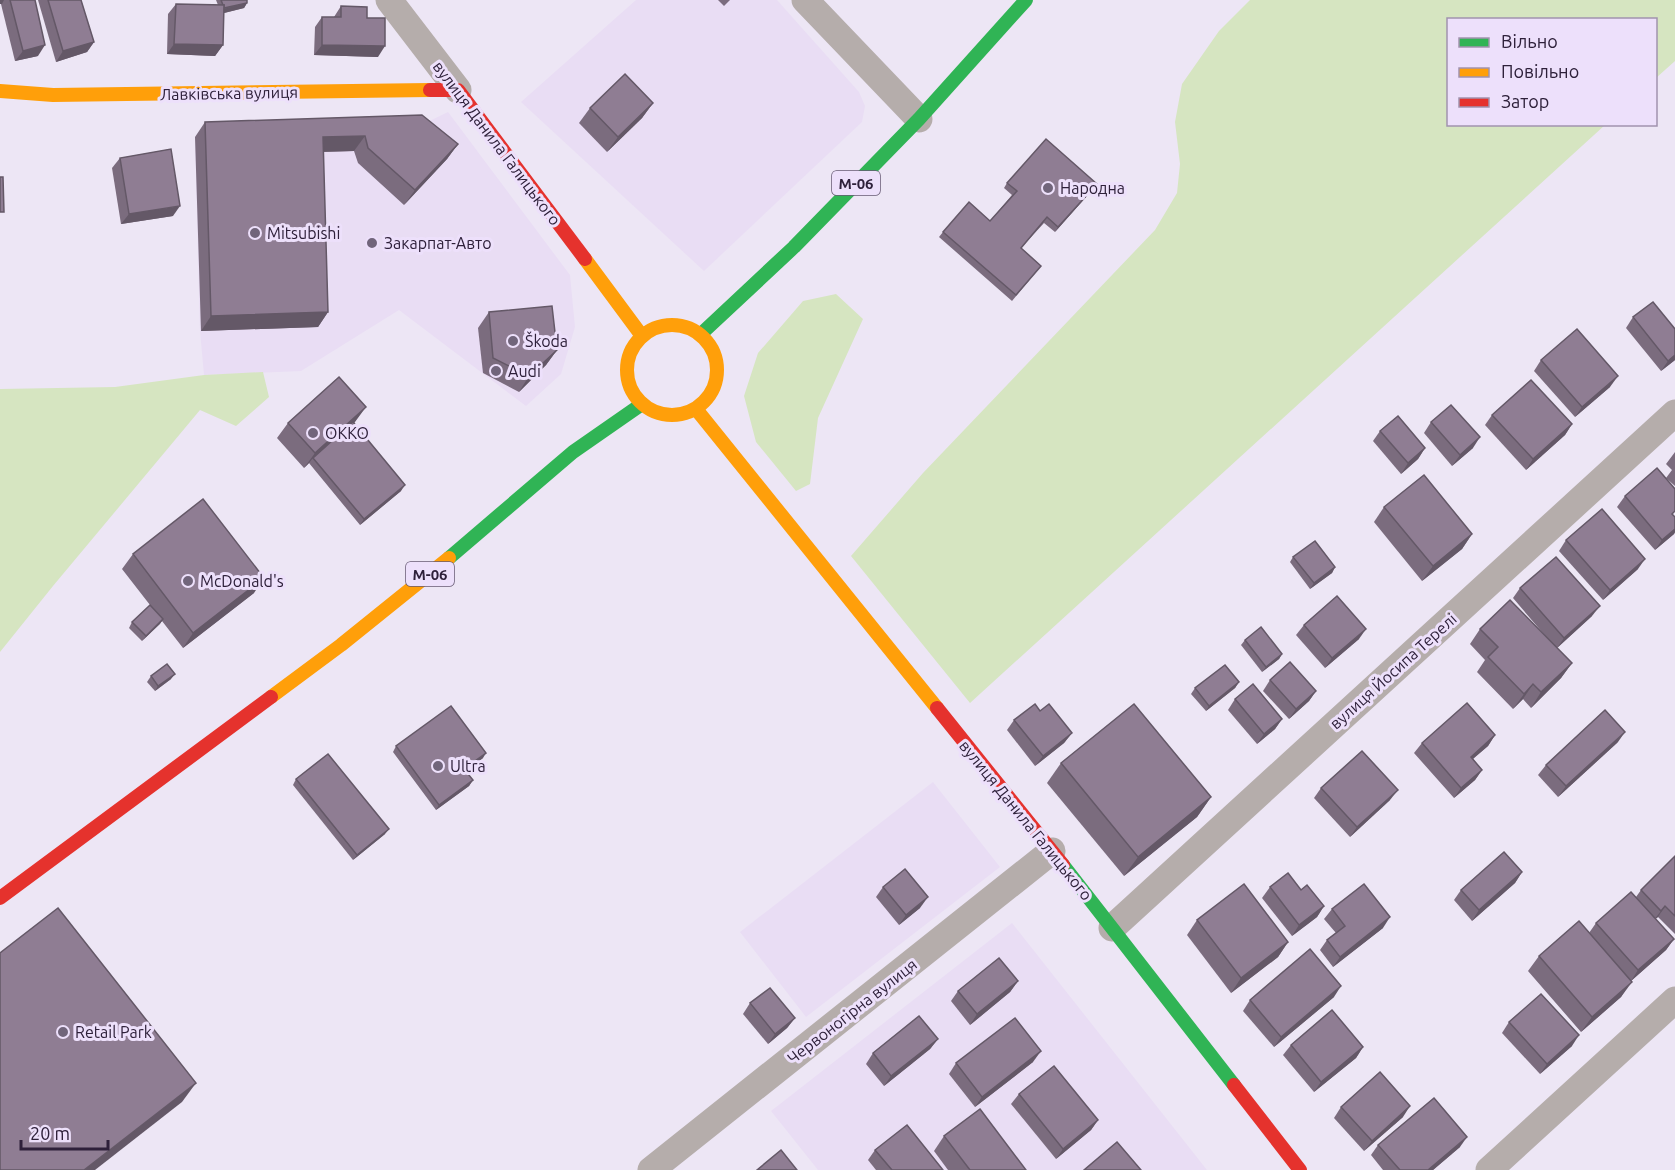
<svg xmlns="http://www.w3.org/2000/svg" width="1675" height="1170" font-family="Ubuntu,sans-serif">
<style>
.built{fill:#e9ddf4}
.green{fill:#d6e5c1}
.lines{fill:none;stroke-linecap:round;stroke-linejoin:round}
.street{stroke:#b5adab;stroke-width:27}
.fast{stroke:#30b455;stroke-width:14}
.slow{stroke:#ff9f0a;stroke-width:14}
.jam{stroke:#e5322d;stroke-width:14}
.wall{fill:#7b6c7e}
.shaded-wall{fill:#645867}
.building{fill:#8f7d93;stroke:#645867;stroke-width:1.5}
.poi-dot{fill:#71657b;stroke:#ede0fb;stroke-width:2}
.labels{text-anchor:middle;dominant-baseline:central;stroke-width:6;stroke-linejoin:round;paint-order:stroke}
.shield{fill:#ede0fb;stroke:#675a74;stroke-width:1.5}
.shield-label{font-size:15px;font-weight:bold;fill:#2e203a}
.street-label{font-size:16px;fill:#2e203a;stroke:#ede0fb}
.poi-label{font-size:16px;fill:#2e203a;stroke:#ede0fb;text-anchor:start}
</style>
<rect width="100%" height="100%" fill="#ede6f5"/>
<g class="built">
<polygon points="636,0 777,0 859,92 865,106 862,122 704,271 521,102"/>
<polygon points="448,112 570,275 575,327 561,374 526,406 399,310 301,371 204,375 200,331 195,137 411,130"/>
<polygon points="933,782 1000,867 806,1017 740,932"/>
<polygon points="1012,923 1207,1170 818,1170 771,1111"/>
</g>
<g class="green">
<polygon points="1250,0 1675,0 1675,61 1656,78 1656,20 1448,20 1448,124 1605,125 970,703 851,556 923,473 1155,230 1177,193 1180,164 1175,122 1182,84 1219,31"/>
<polygon points="836,294 863,319 818,418 810,484 796,491 756,442 744,396 758,353 803,301"/>
<polygon points="263,372 269,397 236,426 200,410 53,586 0,652 0,389 115,387 204,375"/>
</g>
<g class="lines">
<g class="street">
<polyline points="389,0 458,90"/>
<polyline points="805,0 919,119"/>
<polyline points="1112,928 1675,413"/>
<polyline points="651,1170 1052,851"/>
<polyline points="1489,1170 1675,1000"/>
</g>
<g class="fast">
<polyline points="701,334 794,247 919,119 1026,0"/>
<polyline points="449,558 573,452 642,404"/>
<polyline points="1063,865 1234,1085"/>
</g>
<g class="slow">
<polyline points="0,91 53,95 430,90"/>
<polyline points="585,259 642,336"/>
<circle cx="672" cy="370" r="45"/>
<polyline points="696,409 937,708"/>
<polyline points="271,697 341,645 449,558"/>
</g>
<g class="jam">
<polyline points="430,90 458,90 585,259"/>
<polyline points="937,708 1063,865"/>
<polyline points="0,898 271,697"/>
<polyline points="1234,1085 1300,1170"/>
</g>
</g>
<g class="wall">
<polygon points="0,0 35,0 38,56 15,61"/>
<polygon points="38,0 81,0 94,42 87,52 56,62"/>
<polygon points="216,0 247,0 247,3 244,8 224,13 223,45 215,56 167,54 168,14 176,4 218,5"/>
<polygon points="718,0 730,0 724,6"/>
<polygon points="341,6 367,18 378,57 314,55 315,27 322,17 334,17"/>
<polygon points="653,103 642,118 607,152 579,123 590,108"/>
<polygon points="205,122 458,144 447,159 404,205 358,163 354,151 323,152 328,312 318,327 201,331 195,137"/>
<polygon points="120,158 173,216 121,224 112,168"/>
<polygon points="1007,183 1093,189 1055,232 1044,223 1021,248 1041,266 1012,301 939,237 943,232 990,221 1012,195 1004,188"/>
<polygon points="489,312 557,350 546,365 519,392 483,373 478,328"/>
<polygon points="1633,317 1675,329 1675,360 1661,371 1626,328"/>
<polygon points="1541,360 1610,387 1575,417 1534,371"/>
<polygon points="1492,415 1572,424 1565,435 1526,470 1485,425"/>
<polygon points="355,422 354,423 401,491 360,525 309,463 304,468 277,438 288,423"/>
<polygon points="1431,422 1473,448 1452,466 1424,433"/>
<polygon points="1380,431 1425,448 1418,459 1401,474 1373,441"/>
<polygon points="1675,452 1675,486 1666,478 1672,470 1666,464"/>
<polygon points="1625,496 1674,516 1675,532 1674,534 1655,550 1617,507"/>
<polygon points="1384,507 1472,534 1462,549 1422,581 1374,522"/>
<polygon points="1566,540 1638,569 1603,600 1559,551"/>
<polygon points="133,554 254,593 183,648 162,621 142,641 129,628 132,622 150,605 122,569"/>
<polygon points="1293,557 1335,567 1332,573 1310,589 1290,562"/>
<polygon points="1520,588 1592,616 1557,648 1572,663 1561,678 1531,708 1523,699 1513,709 1477,672 1485,660 1470,644 1480,629 1548,639 1513,598"/>
<polygon points="1304,625 1359,639 1325,668 1296,635"/>
<polygon points="1245,640 1282,654 1279,659 1262,672 1241,645"/>
<polygon points="151,676 171,679 155,691 147,682"/>
<polygon points="1270,680 1316,691 1309,701 1289,719 1263,691"/>
<polygon points="1239,682 1235,688 1206,711 1191,694 1195,688"/>
<polygon points="1235,699 1282,719 1275,729 1257,744 1228,710"/>
<polygon points="1040,711 1072,733 1064,743 1035,766 1007,730 1014,720"/>
<polygon points="1495,735 1488,746 1473,759 1482,770 1475,780 1454,798 1414,753 1422,743"/>
<polygon points="1618,742 1558,797 1538,775 1546,765"/>
<polygon points="396,746 483,758 466,771 473,780 469,786 436,810 393,752"/>
<polygon points="1061,763 1211,797 1197,817 1124,876 1047,783"/>
<polygon points="296,779 385,834 353,860 293,785"/>
<polygon points="1321,788 1390,800 1350,837 1314,798"/>
<polygon points="1675,856 1675,934 1658,917 1655,919 1674,939 1666,950 1631,981 1621,997 1581,1032 1528,971 1539,956 1589,933 1596,923 1636,897 1641,890"/>
<polygon points="1522,872 1515,883 1472,921 1454,900 1461,890"/>
<polygon points="883,887 920,908 899,925 876,897"/>
<polygon points="1270,887 1301,890 1324,906 1317,917 1292,936 1262,898"/>
<polygon points="1332,909 1383,928 1333,967 1320,950 1327,940 1336,933 1324,919"/>
<polygon points="1197,920 1288,942 1278,957 1231,993 1187,935"/>
<polygon points="1018,981 1010,992 970,1025 951,1001 958,991"/>
<polygon points="1334,997 1274,1047 1243,1011 1250,1000"/>
<polygon points="750,1003 795,1018 787,1028 768,1044 743,1014"/>
<polygon points="1509,1022 1572,1046 1540,1074 1502,1033"/>
<polygon points="938,1039 930,1049 884,1086 866,1064 873,1053"/>
<polygon points="1291,1045 1363,1047 1356,1058 1314,1092 1283,1055"/>
<polygon points="1033,1062 975,1107 949,1074 956,1063"/>
<polygon points="1019,1094 1098,1120 1091,1130 1056,1159 1011,1104"/>
<polygon points="1341,1107 1403,1117 1364,1151 1334,1118"/>
<polygon points="944,1136 1026,1170 948,1170 934,1151"/>
<polygon points="1378,1145 1460,1147 1433,1170 1383,1170 1371,1155"/>
<polygon points="875,1150 943,1170 876,1170 868,1160"/>
</g>
<g class="shaded-wall">
<polygon points="0,0 4,0 2,4 0,4"/>
<polygon points="247,3 244,8 220,14 223,9"/>
<polygon points="94,42 87,52 56,62 63,51"/>
<polygon points="174,44 223,45 215,56 167,54"/>
<polygon points="45,45 38,56 15,61 23,51"/>
<polygon points="322,45 385,46 378,57 314,55"/>
<polygon points="653,103 642,118 607,152 618,137"/>
<polygon points="365,136 354,151 312,152 323,137"/>
<polygon points="458,144 447,159 404,205 415,190"/>
<polygon points="1097,184 1093,189 1055,232 1058,227"/>
<polygon points="180,206 173,216 121,224 129,214"/>
<polygon points="328,312 318,327 201,331 211,316"/>
<polygon points="557,350 546,365 519,392 529,376"/>
<polygon points="1675,355 1675,360 1661,371 1668,361"/>
<polygon points="1618,376 1610,387 1575,417 1582,407"/>
<polygon points="366,407 355,422 314,459 313,458 309,463 304,468 315,453"/>
<polygon points="1572,424 1565,435 1526,470 1533,459"/>
<polygon points="1480,437 1473,448 1452,466 1460,455"/>
<polygon points="1425,448 1418,459 1401,474 1408,463"/>
<polygon points="405,485 401,491 360,525 364,519"/>
<polygon points="1675,529 1675,532 1674,534 1655,550 1662,540"/>
<polygon points="1472,534 1462,549 1422,581 1433,566"/>
<polygon points="1645,559 1638,569 1603,600 1610,590"/>
<polygon points="1335,567 1332,573 1310,589 1314,583"/>
<polygon points="264,578 254,593 183,648 193,633"/>
<polygon points="1600,606 1592,616 1557,648 1564,638"/>
<polygon points="163,619 160,624 142,641 146,636"/>
<polygon points="1366,629 1359,639 1325,668 1332,658"/>
<polygon points="1282,654 1279,659 1262,672 1266,667"/>
<polygon points="1572,663 1561,678 1531,708 1541,692"/>
<polygon points="175,674 171,679 155,691 158,686"/>
<polygon points="1239,682 1235,688 1206,711 1209,706"/>
<polygon points="1533,684 1523,699 1513,709 1524,694"/>
<polygon points="1316,691 1309,701 1289,719 1296,709"/>
<polygon points="1282,719 1275,729 1257,744 1264,734"/>
<polygon points="1625,732 1618,742 1558,797 1566,786"/>
<polygon points="1072,733 1064,743 1035,766 1043,756"/>
<polygon points="1495,735 1488,746 1463,767 1471,757"/>
<polygon points="486,753 483,758 461,774 464,769"/>
<polygon points="1482,770 1475,780 1454,798 1461,788"/>
<polygon points="473,780 469,786 436,810 439,805"/>
<polygon points="1398,790 1390,800 1350,837 1357,827"/>
<polygon points="1211,797 1197,817 1124,876 1138,857"/>
<polygon points="389,829 385,834 353,860 357,855"/>
<polygon points="1522,872 1515,883 1472,921 1479,910"/>
<polygon points="928,897 920,908 899,925 906,915"/>
<polygon points="1324,906 1317,917 1292,936 1299,925"/>
<polygon points="1665,906 1658,917 1653,921"/>
<polygon points="1390,917 1383,928 1333,967 1340,957"/>
<polygon points="1674,939 1666,950 1631,981 1638,970"/>
<polygon points="1288,942 1278,957 1231,993 1241,978"/>
<polygon points="1018,981 1010,992 970,1025 977,1014"/>
<polygon points="1632,982 1621,997 1581,1032 1592,1017"/>
<polygon points="1341,986 1334,997 1274,1047 1281,1037"/>
<polygon points="795,1018 787,1028 768,1044 775,1034"/>
<polygon points="1579,1035 1572,1046 1540,1074 1547,1064"/>
<polygon points="938,1039 930,1049 884,1086 891,1076"/>
<polygon points="1363,1047 1356,1058 1314,1092 1321,1082"/>
<polygon points="1041,1051 1033,1062 975,1107 982,1097"/>
<polygon points="196,1083 182,1102 95,1170 84,1170"/>
<polygon points="1410,1106 1403,1117 1364,1151 1372,1141"/>
<polygon points="1098,1120 1091,1130 1056,1159 1063,1149"/>
<polygon points="1467,1137 1460,1147 1433,1170 1428,1170"/>
</g>
<g class="building">
<polygon points="10,0 35,0 45,45 23,51"/>
<polygon points="48,0 81,0 94,42 63,51"/>
<polygon points="221,0 247,0 247,3 224,8 224,5 223,5"/>
<polygon points="176,4 224,5 223,45 174,44"/>
<polygon points="341,6 367,7 367,18 385,18 385,46 322,45 322,17 341,17"/>
<polygon points="625,74 653,103 618,137 590,108"/>
<polygon points="422,115 458,144 415,190 368,148 365,136 323,137 328,312 211,316 205,122"/>
<polygon points="1046,139 1097,184 1058,227 1047,217 1021,248 1041,266 1016,295 943,232 969,202 990,221 1017,191 1007,183"/>
<polygon points="171,149 180,206 129,214 120,158"/>
<polygon points="0,177 3,177 4,212 0,212"/>
<polygon points="1653,302 1675,329 1675,355 1668,361 1633,317"/>
<polygon points="552,306 557,350 529,376 493,358 489,312"/>
<polygon points="1577,329 1618,376 1582,407 1541,360"/>
<polygon points="339,377 366,407 315,453 288,423"/>
<polygon points="1531,380 1572,424 1533,459 1492,415"/>
<polygon points="1451,405 1480,437 1460,455 1431,422"/>
<polygon points="1398,416 1425,448 1408,463 1380,431"/>
<polygon points="353,422 405,485 364,519 313,458"/>
<polygon points="1657,468 1675,489 1675,511 1672,514 1675,517 1675,529 1662,540 1625,496"/>
<polygon points="1424,475 1472,534 1433,566 1384,507"/>
<polygon points="203,499 264,578 193,633 133,554"/>
<polygon points="1602,509 1645,559 1610,590 1566,540"/>
<polygon points="1315,541 1335,567 1314,583 1293,557"/>
<polygon points="1556,557 1600,606 1564,638 1520,588"/>
<polygon points="1337,596 1366,629 1332,658 1304,625"/>
<polygon points="1510,600 1572,663 1541,692 1533,684 1524,694 1488,657 1498,647 1480,629"/>
<polygon points="150,605 163,619 146,636 132,622"/>
<polygon points="1261,627 1282,654 1266,667 1245,640"/>
<polygon points="1290,662 1316,691 1296,709 1270,680"/>
<polygon points="167,664 175,674 158,686 151,676"/>
<polygon points="1225,665 1239,682 1209,706 1195,688"/>
<polygon points="1253,684 1282,719 1264,734 1235,699"/>
<polygon points="1467,703 1495,735 1471,757 1482,770 1461,788 1422,743"/>
<polygon points="1035,704 1040,711 1049,704 1072,733 1043,756 1014,720"/>
<polygon points="1134,704 1211,797 1138,857 1061,763"/>
<polygon points="451,706 486,753 464,769 473,780 439,805 396,746"/>
<polygon points="1605,710 1625,732 1566,786 1546,765"/>
<polygon points="1362,751 1398,790 1357,827 1321,788"/>
<polygon points="328,754 389,829 357,855 296,779"/>
<polygon points="1504,852 1522,872 1479,910 1461,890"/>
<polygon points="1675,856 1675,916 1665,906 1661,911 1641,890"/>
<polygon points="905,869 928,897 906,915 883,887"/>
<polygon points="1288,873 1301,890 1307,885 1324,906 1299,925 1270,887"/>
<polygon points="1244,884 1288,942 1241,978 1197,920"/>
<polygon points="1364,884 1390,917 1340,957 1327,940 1345,926 1332,909"/>
<polygon points="1631,892 1674,939 1638,970 1596,923"/>
<polygon points="58,908 196,1083 84,1170 0,1170 0,953"/>
<polygon points="1579,921 1632,982 1592,1017 1539,956"/>
<polygon points="1310,949 1341,986 1281,1037 1250,1000"/>
<polygon points="999,958 1018,981 977,1014 958,991"/>
<polygon points="770,988 795,1018 775,1034 750,1003"/>
<polygon points="1541,994 1579,1035 1547,1064 1509,1022"/>
<polygon points="1332,1010 1363,1047 1321,1082 1291,1045"/>
<polygon points="919,1016 938,1039 891,1076 873,1053"/>
<polygon points="1015,1018 1041,1051 982,1097 956,1063"/>
<polygon points="1054,1066 1098,1120 1063,1149 1019,1094"/>
<polygon points="1380,1072 1410,1106 1372,1141 1341,1107"/>
<polygon points="1434,1098 1467,1137 1428,1170 1400,1170 1378,1145"/>
<polygon points="980,1109 1026,1170 970,1170 944,1136"/>
<polygon points="907,1125 943,1170 892,1170 875,1150"/>
<polygon points="1117,1142 1141,1170 1084,1170"/>
<polygon points="781,1150 797,1170 757,1170"/>
</g>
<g class="poi-dot">
<circle cx="1048" cy="188" r="6"/>
<circle cx="255" cy="233" r="6"/>
<circle cx="372" cy="243" r="6"/>
<circle cx="513" cy="341" r="6"/>
<circle cx="496" cy="371" r="6"/>
<circle cx="313" cy="433" r="6"/>
<circle cx="188" cy="581" r="6"/>
<circle cx="438" cy="766" r="6"/>
<circle cx="63" cy="1032" r="6"/>
</g>
<g class="labels">
<g class="shield">
<rect x="832" y="171" width="48" height="24" rx="4.5"/>
<rect x="406" y="562" width="48" height="24" rx="4.5"/>
</g>
<g class="shield-label">
<text x="856" y="183">М-06</text>
<text x="430" y="574">М-06</text>
</g>
<g class="street-label">
<text transform="translate(229 93) rotate(-1)">Лавківська вулиця</text>
<text transform="translate(497 143) rotate(53)">вулиця Данила Галицького</text>
<text transform="translate(1393 671) rotate(-42)">вулиця Йосипа Терелі</text>
<text transform="translate(1026 820) rotate(51)">вулиця Данила Галицького</text>
<text transform="translate(852 1011) rotate(-38)">Червоногірна вулиця</text>
</g>
<g class="poi-label">
<text x="1060" y="188">Народна</text>
<text x="267" y="233">Mitsubishi</text>
<text x="384" y="243">Закарпат-Авто</text>
<text x="525" y="341">Škoda</text>
<text x="508" y="371">Audi</text>
<text x="325" y="433">ОККО</text>
<text x="200" y="581">McDonald's</text>
<text x="450" y="766">Ultra</text>
<text x="75" y="1032">Retail Park</text>
</g>
</g>
<rect x="1447" y="18" width="210" height="108" fill="#ede0fb" stroke="#a193ae" stroke-width="1.5"/>
<rect x="1459" y="38" width="30" height="9" fill="#30b455" stroke="#a193ae" stroke-width="1.5"/>
<text x="1501" y="48" font-size="18" fill="#2e203a">Вільно</text>
<rect x="1459" y="68" width="30" height="9" fill="#ff9f0a" stroke="#a193ae" stroke-width="1.5"/>
<text x="1501" y="78" font-size="18" fill="#2e203a">Повільно</text>
<rect x="1459" y="98" width="30" height="9" fill="#e5322d" stroke="#a193ae" stroke-width="1.5"/>
<text x="1501" y="108" font-size="18" fill="#2e203a">Затор</text>
<path d="M21 1140v9h87v-9" fill="none" stroke="#2e203a" stroke-width="3"/>
<text x="30" y="1140" font-size="18" fill="#2e203a" stroke="#ede0fb" stroke-width="4.5" paint-order="stroke">20 m</text>
</svg>
